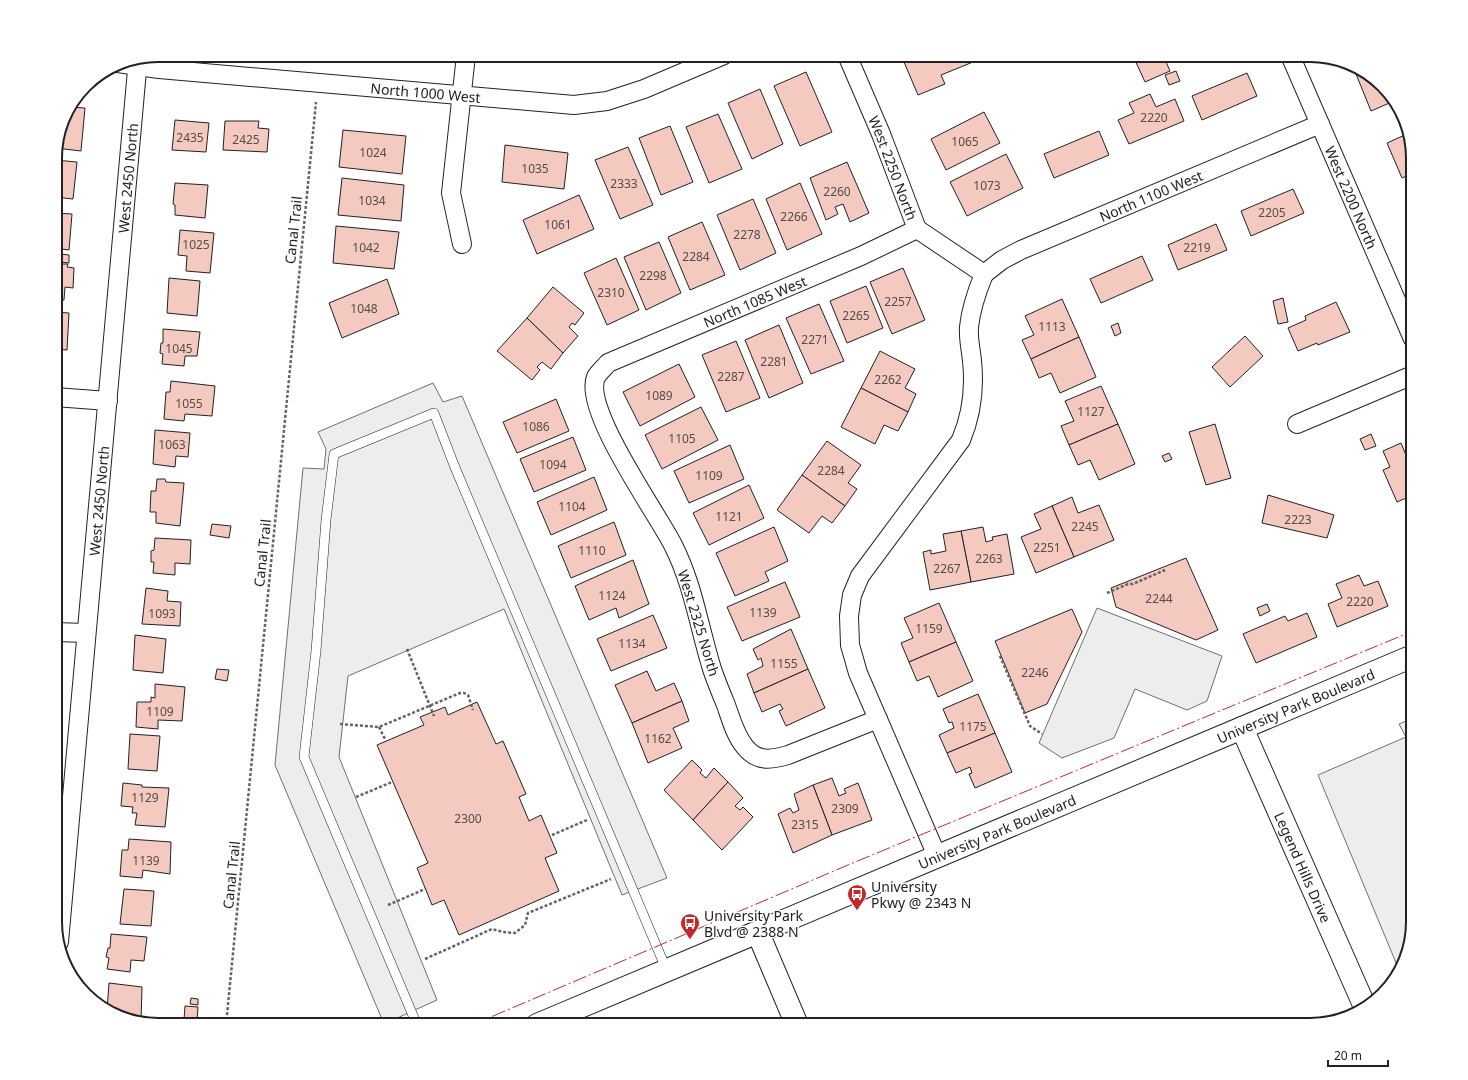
<svg xmlns="http://www.w3.org/2000/svg" width="1468" height="1080" font-family="'Noto Sans',sans-serif">
<style>
.parking{fill:#ededed;stroke:#6f6f6f}
.building{fill:#f3c9c0;stroke:#222}
.lines{fill:none;stroke-linecap:round;stroke-linejoin:round}
.service-casing{stroke:#222;stroke-width:10}
.minor-casing{stroke:#222;stroke-width:20}
.tertiary-casing{stroke:#222;stroke-width:24}
.path{stroke:#646464;stroke-width:2.5;stroke-dasharray:3 2;stroke-linecap:butt}
.service{stroke:#fff;stroke-width:9}
.minor{stroke:#fff;stroke-width:18}
.tertiary{stroke:#fff;stroke-width:22}
.power{stroke:#c62828;stroke-width:1;stroke-dasharray:14 3 2 3;stroke-linecap:butt}
.labels{text-anchor:middle;dominant-baseline:central;stroke-width:3;stroke-linejoin:round;paint-order:stroke}
.number-label{font-size:12px;fill:#564c4a}
.street-label{font-size:14px;fill:#222;stroke:#fff}
.poi-label{font-size:14px;fill:#222;stroke:#fff;text-anchor:start}
.rim{fill:none;stroke:#222;stroke-width:2}
</style>
<rect width="100%" height="100%" fill="#fff"/>
<g class="parking">
<polygon points="433,383 443,402 462,396 667,878 622,895 504,609 348,676 339,757 437,1000 384,1024 275,765 303,468 324,469 326,449 318,432"/>
<polygon points="1097,608 1222,656 1207,701 1187,710 1135,689 1114,738 1062,758 1039,743"/>
<polygon points="1413,718 1413,923 1408,955 1399,970 1318,775 1406,737 1399,724"/>
</g>
<g class="building">
<polygon points="517,55 558,55 557,57"/>
<polygon points="901,55 970,55 973,62 941,75 945,84 918,95"/>
<polygon points="1142,55 1163,55 1170,71 1145,82 1134,58"/>
<polygon points="1176,71 1180,81 1169,85 1165,75"/>
<polygon points="1363,71 1373,76 1394,101 1371,111 1356,74"/>
<polygon points="806,72 832,132 800,146 774,86"/>
<polygon points="1247,73 1257,96 1202,120 1192,96"/>
<polygon points="760,89 783,144 752,159 728,103"/>
<polygon points="1150,94 1156,107 1175,99 1184,121 1129,144 1118,120 1134,113 1129,103"/>
<polygon points="69,107 85,108 81,151 56,148 66,112"/>
<polygon points="984,112 1000,143 946,170 931,139"/>
<polygon points="718,114 742,169 709,183 686,127"/>
<polygon points="175,120 209,123 206,152 172,150"/>
<polygon points="225,121 259,121 258,128 269,129 267,152 223,150"/>
<polygon points="670,126 693,182 661,195 639,138"/>
<polygon points="343,130 406,136 402,174 339,167"/>
<polygon points="1099,131 1109,155 1054,178 1044,154"/>
<polygon points="1407,134 1413,157 1413,173 1402,178 1387,143"/>
<polygon points="505,145 568,153 564,189 502,182"/>
<polygon points="628,147 653,205 620,219 595,160"/>
<polygon points="1006,154 1023,188 967,216 950,182"/>
<polygon points="55,160 77,162 73,199 55,197"/>
<polygon points="847,162 869,213 850,222 843,204 835,207 838,214 826,220 810,178"/>
<polygon points="342,178 404,185 401,221 338,215"/>
<polygon points="175,183 208,185 205,218 175,215 175,205 173,204"/>
<polygon points="800,183 822,234 787,250 766,199"/>
<polygon points="1293,189 1304,213 1251,236 1241,211"/>
<polygon points="579,195 594,229 537,254 523,220"/>
<polygon points="753,199 776,253 740,270 717,215"/>
<polygon points="55,213 72,214 69,250 55,248"/>
<polygon points="702,222 725,275 690,290 668,237"/>
<polygon points="1216,224 1227,250 1178,270 1168,245"/>
<polygon points="336,226 399,232 394,269 333,263"/>
<polygon points="180,230 214,233 210,273 186,271 187,256 178,255"/>
<polygon points="659,242 681,293 646,310 624,257"/>
<polygon points="60,254 69,255 69,263 59,262"/>
<polygon points="1142,256 1153,280 1101,303 1090,279"/>
<polygon points="616,258 639,310 607,325 584,273"/>
<polygon points="55,264 68,264 67,267 74,268 73,288 65,287 64,300 55,300"/>
<polygon points="903,268 925,320 892,334 870,282"/>
<polygon points="169,278 200,281 197,316 167,313"/>
<polygon points="387,279 399,314 342,338 329,303"/>
<polygon points="866,286 883,328 847,343 830,301"/>
<polygon points="553,287 584,313 575,325 572,323 569,327 578,336 563,353 527,318"/>
<polygon points="1283,298 1288,322 1278,324 1273,301"/>
<polygon points="1062,299 1079,337 1031,359 1022,340 1034,335 1025,316"/>
<polygon points="1336,302 1350,332 1318,345 1317,343 1298,351 1288,328 1306,320 1305,316"/>
<polygon points="819,304 844,361 811,374 786,318"/>
<polygon points="55,312 69,313 67,350 55,349"/>
<polygon points="527,318 563,353 551,369 542,362 537,367 540,370 532,380 497,351"/>
<polygon points="1118,323 1121,333 1115,336 1111,326"/>
<polygon points="779,325 803,383 769,398 745,340"/>
<polygon points="163,329 200,332 197,356 185,356 184,366 162,364 163,354 160,353 161,343 163,343"/>
<polygon points="1245,336 1263,356 1230,387 1212,367"/>
<polygon points="1079,337 1096,377 1060,393 1051,373 1039,378 1031,359"/>
<polygon points="736,341 760,398 726,412 702,355"/>
<polygon points="880,351 915,369 905,388 916,394 908,412 861,388"/>
<polygon points="679,364 695,397 640,426 623,392"/>
<polygon points="171,381 215,386 212,416 185,414 184,421 164,419 166,392 170,392"/>
<polygon points="1101,386 1118,424 1069,445 1061,426 1074,421 1065,401"/>
<polygon points="861,388 908,412 898,431 884,425 875,444 841,427"/>
<polygon points="556,399 569,431 517,453 503,422"/>
<polygon points="701,407 718,440 662,469 645,435"/>
<polygon points="1118,424 1135,464 1099,480 1090,460 1078,465 1069,445"/>
<polygon points="1215,424 1231,478 1206,485 1189,432"/>
<polygon points="155,430 190,433 188,457 176,456 175,467 153,464"/>
<polygon points="1371,434 1376,446 1365,450 1360,439"/>
<polygon points="573,437 586,470 534,492 520,459"/>
<polygon points="827,441 861,465 848,483 857,489 845,506 802,475"/>
<polygon points="1401,443 1413,472 1413,495 1397,502 1383,470 1390,467 1383,451"/>
<polygon points="730,445 744,479 689,503 674,471"/>
<polygon points="1169,453 1172,459 1165,462 1162,456"/>
<polygon points="802,475 845,506 832,523 822,516 809,533 777,510"/>
<polygon points="594,477 607,510 551,535 537,502"/>
<polygon points="157,479 165,479 166,482 184,483 180,526 156,523 156,512 150,512 151,491 156,491"/>
<polygon points="749,485 764,518 709,545 693,513"/>
<polygon points="1268,495 1334,515 1327,538 1262,523"/>
<polygon points="1072,497 1078,513 1099,505 1114,540 1074,557 1052,506"/>
<polygon points="1052,506 1074,557 1036,573 1021,537 1041,529 1034,514"/>
<polygon points="614,522 626,555 571,578 558,546"/>
<polygon points="212,524 231,526 229,538 210,535"/>
<polygon points="774,527 788,561 765,572 769,581 735,596 716,553"/>
<polygon points="983,527 986,542 993,540 992,537 1007,534 1014,574 971,582 961,531"/>
<polygon points="961,531 971,582 930,590 923,552 931,550 931,554 946,551 943,534"/>
<polygon points="1413,536 1413,552 1407,539"/>
<polygon points="155,538 191,540 190,564 175,563 175,575 153,573 154,562 151,562 151,551 154,550"/>
<polygon points="1186,558 1218,630 1196,640 1116,607 1111,588"/>
<polygon points="633,560 649,604 619,618 616,608 589,620 575,586"/>
<polygon points="1359,575 1364,586 1378,581 1388,606 1337,627 1328,604 1342,598 1336,584"/>
<polygon points="785,582 800,617 742,641 727,607"/>
<polygon points="146,588 168,591 167,601 181,602 180,626 142,624"/>
<polygon points="939,603 956,642 909,662 901,643 913,638 904,618"/>
<polygon points="1267,604 1270,611 1260,616 1257,608"/>
<polygon points="1072,609 1082,632 1047,704 1025,713 995,641"/>
<polygon points="1307,613 1317,637 1256,663 1243,634 1285,616 1288,621"/>
<polygon points="653,615 667,648 611,671 597,639"/>
<polygon points="791,629 808,669 754,693 747,674 763,666 761,658 758,660 753,649"/>
<polygon points="135,635 166,639 163,673 133,670"/>
<polygon points="956,642 973,681 938,697 929,676 917,681 909,662"/>
<polygon points="217,669 229,670 227,681 215,679"/>
<polygon points="808,669 825,708 786,726 779,711 783,709 780,704 762,712 754,693"/>
<polygon points="647,671 656,691 674,683 682,701 632,723 615,685"/>
<polygon points="155,684 185,687 182,721 158,720 158,729 136,727 137,702 151,702 151,697 155,698"/>
<polygon points="978,694 995,733 947,753 939,735 954,728 952,722 949,723 943,709"/>
<polygon points="682,701 689,721 673,728 682,748 648,763 632,723"/>
<polygon points="477,702 496,744 503,741 526,794 519,797 529,821 541,815 557,853 545,858 559,891 459,935 444,900 432,905 417,868 428,863 377,745 424,725 420,717 445,707 448,715"/>
<polygon points="995,733 1012,772 975,788 969,774 972,773 970,767 956,773 947,753"/>
<polygon points="130,734 160,736 157,771 128,769"/>
<polygon points="692,760 702,770 700,773 706,778 714,768 728,782 693,820 664,790"/>
<polygon points="832,778 839,796 846,793 844,789 858,783 872,820 832,835 813,785"/>
<polygon points="728,782 743,798 735,806 740,810 743,807 753,817 722,850 693,820"/>
<polygon points="123,783 142,785 142,787 169,788 165,827 135,825 137,813 132,813 133,807 121,806"/>
<polygon points="813,785 832,835 793,853 778,814 790,808 793,813 799,810 794,794"/>
<polygon points="129,839 171,842 170,874 143,870 142,878 120,876 122,850 128,850"/>
<polygon points="124,889 154,891 151,926 120,924"/>
<polygon points="111,934 147,937 144,961 131,960 130,972 107,969 109,958 106,957 108,948 110,948"/>
<polygon points="109,983 142,987 141,1022 125,1020 116,1015 116,1013 107,1010"/>
<polygon points="191,998 198,999 198,1005 190,1004"/>
<polygon points="185,1006 198,1007 197,1021 184,1020"/>
</g>
<g class="lines">
<defs>
<polyline id="service" points="417,1025 304,757 316,651 326,520 334,454 434,413 454,465 667,971"/>
<g id="minor">
<path id="s1" d="M847,55L881,134L917,229L984,274"/>
<path id="s2" d="M1290,55L1413,339"/>
<path id="s3" d="M118,63L159,69L574,105L607,101L644,89L724,55"/>
<polyline points="462,244 451,193 466,55"/>
<path id="s4" d="M984,274L1002,260L1021,250L1320,124"/>
<polyline points="55,397 108,401"/>
<polyline points="1297,424 1413,375"/>
<polyline points="55,632 86,633"/>
<path id="s5" d="M878,719L788,755C771,760 757,762 745,747C735,735 731,719 726,705C721,693 716,681 712,669C699,627 693,584 673,545C657,513 582,409 596,377C599,372 605,367 608,363L861,256L917,229"/>
<path d="M937,856L858,673L850,645L849,616L852,595L860,576L961,440C972,414 975,389 972,361C971,350 968,338 969,327C971,308 977,291 984,274"/>
<path id="s6" d="M59,942L138,59"/>
</g>
<g id="tertiary">
<path id="s7" d="M1242,728L1365,1007"/>
<polyline points="758,933 797,1025"/>
<path id="s8" d="M537,1025L1413,656"/>
</g>
</defs>
<use href="#service" class="service-casing"/>
<use href="#minor" class="minor-casing"/>
<use href="#tertiary" class="tertiary-casing"/>
<g class="path">
<polyline points="1107,593 1128,584 1133,584 1165,570"/>
<polyline points="407,649 434,716"/>
<polyline points="1000,656 1030,726 1042,734"/>
<polyline points="340,724 379,727 460,693 464,693 468,695 473,710"/>
<polyline points="379,727 385,739"/>
<polyline points="356,797 392,782"/>
<polyline points="552,835 587,820"/>
<polyline points="388,905 425,889"/>
<polyline points="425,959 492,929 503,932 515,933 525,925 528,913 611,879"/>
<polyline points="226,1025 316,102"/>
</g>
<use href="#service" class="service"/>
<use href="#minor" class="minor"/>
<use href="#tertiary" class="tertiary"/>
<polyline class="power" points="472,1025 848,865 1413,631"/>
</g>
<defs>
<symbol id="bus-pin" viewBox="-11 -11 22 30"><path d="M0 17L-7.5 6A9.5 9.5 0 1 1 7.5 6Z" fill="#c62828" stroke="#fff"/><path d="M-5-6H5V4H4V6H2V4H-2V6H-4V4H-5ZM-3.5-4V0h7V-4ZM-3.5 1.2v1.5H-2V1.2ZM2 1.2v1.5H3.5V1.2Z" fill="#fff"/></symbol>
</defs>
<g fill-rule="evenodd">
<use href="#bus-pin" x="846" y="883" width="22" height="30"/>
<use href="#bus-pin" x="679" y="912" width="22" height="30"/>
</g>
<g class="labels">
<g class="number-label">
<text x="1154" y="117">2220</text>
<text x="190" y="137">2435</text>
<text x="246" y="139">2425</text>
<text x="965" y="141">1065</text>
<text x="373" y="152">1024</text>
<text x="535" y="168">1035</text>
<text x="624" y="183">2333</text>
<text x="987" y="185">1073</text>
<text x="837" y="191">2260</text>
<text x="372" y="200">1034</text>
<text x="1272" y="212">2205</text>
<text x="794" y="216">2266</text>
<text x="558" y="224">1061</text>
<text x="747" y="234">2278</text>
<text x="196" y="244">1025</text>
<text x="366" y="247">1042</text>
<text x="1197" y="247">2219</text>
<text x="696" y="256">2284</text>
<text x="653" y="275">2298</text>
<text x="611" y="292">2310</text>
<text x="898" y="301">2257</text>
<text x="364" y="308">1048</text>
<text x="856" y="315">2265</text>
<text x="1052" y="326">1113</text>
<text x="815" y="339">2271</text>
<text x="179" y="348">1045</text>
<text x="774" y="361">2281</text>
<text x="731" y="376">2287</text>
<text x="888" y="379">2262</text>
<text x="659" y="395">1089</text>
<text x="189" y="403">1055</text>
<text x="1091" y="411">1127</text>
<text x="536" y="426">1086</text>
<text x="682" y="438">1105</text>
<text x="172" y="444">1063</text>
<text x="553" y="464">1094</text>
<text x="831" y="470">2284</text>
<text x="709" y="475">1109</text>
<text x="572" y="506">1104</text>
<text x="729" y="516">1121</text>
<text x="1298" y="519">2223</text>
<text x="1085" y="526">2245</text>
<text x="1047" y="547">2251</text>
<text x="592" y="550">1110</text>
<text x="989" y="558">2263</text>
<text x="947" y="568">2267</text>
<text x="612" y="595">1124</text>
<text x="1159" y="598">2244</text>
<text x="1360" y="601">2220</text>
<text x="763" y="612">1139</text>
<text x="162" y="613">1093</text>
<text x="929" y="628">1159</text>
<text x="632" y="643">1134</text>
<text x="784" y="663">1155</text>
<text x="1035" y="672">2246</text>
<text x="160" y="711">1109</text>
<text x="973" y="726">1175</text>
<text x="658" y="738">1162</text>
<text x="145" y="797">1129</text>
<text x="845" y="808">2309</text>
<text x="468" y="818">2300</text>
<text x="805" y="824">2315</text>
<text x="146" y="860">1139</text>
</g>
<g class="street-label">
<text stroke="none"><textPath href="#s3" startOffset="309">North 1000 West</textPath></text>
<text stroke="none"><textPath href="#s1" startOffset="122">West 2250 North</textPath></text>
<text stroke="none"><textPath href="#s6" startOffset="767">West 2450 North</textPath></text>
<text stroke="none"><textPath href="#s4" startOffset="185">North 1100 West</textPath></text>
<text stroke="none"><textPath href="#s2" startOffset="155">West 2200 North</textPath></text>
<text transform="translate(293 230) rotate(-84)">Canal Trail</text>
<text stroke="none"><textPath href="#s5" startOffset="725">North 1085 West</textPath></text>
<text stroke="none"><textPath href="#s6" startOffset="443">West 2450 North</textPath></text>
<text transform="translate(262 553) rotate(-84)">Canal Trail</text>
<text transform="translate(699 623) rotate(73)">West 2325 North</text>
<text stroke="none"><textPath href="#s8" startOffset="823">University Park Boulevard</textPath></text>
<text stroke="none"><textPath href="#s8" startOffset="499">University Park Boulevard</textPath></text>
<text stroke="none"><textPath href="#s7" startOffset="152">Legend Hills Drive</textPath></text>
<text transform="translate(231 875) rotate(-84)">Canal Trail</text>
</g>
<g class="poi-label">
<text x="871" y="886">University<tspan x="871" dy="16">Pkwy @ 2343 N</tspan></text>
<text x="704" y="915">University Park<tspan x="704" dy="16">Blvd @ 2388 N</tspan></text>
</g>
</g>
<path d="M0 0H1468V1080H0ZM158 62H1310A96 96 0 0 1 1406 158V922A96 96 0 0 1 1310 1018H158A96 96 0 0 1 62 922V158A96 96 0 0 1 158 62Z" fill="#fff" fill-rule="evenodd"/>
<path class="rim" d="M158 62H1310A96 96 0 0 1 1406 158V922A96 96 0 0 1 1310 1018H158A96 96 0 0 1 62 922V158A96 96 0 0 1 158 62Z"/>
<path d="M1328 1060v6h60v-6" fill="none" stroke="#222222" stroke-width="2"/>
<text x="1334" y="1060" font-size="12" fill="#222222" stroke="#ffffff" stroke-width="3" paint-order="stroke">20 m</text>
</svg>
